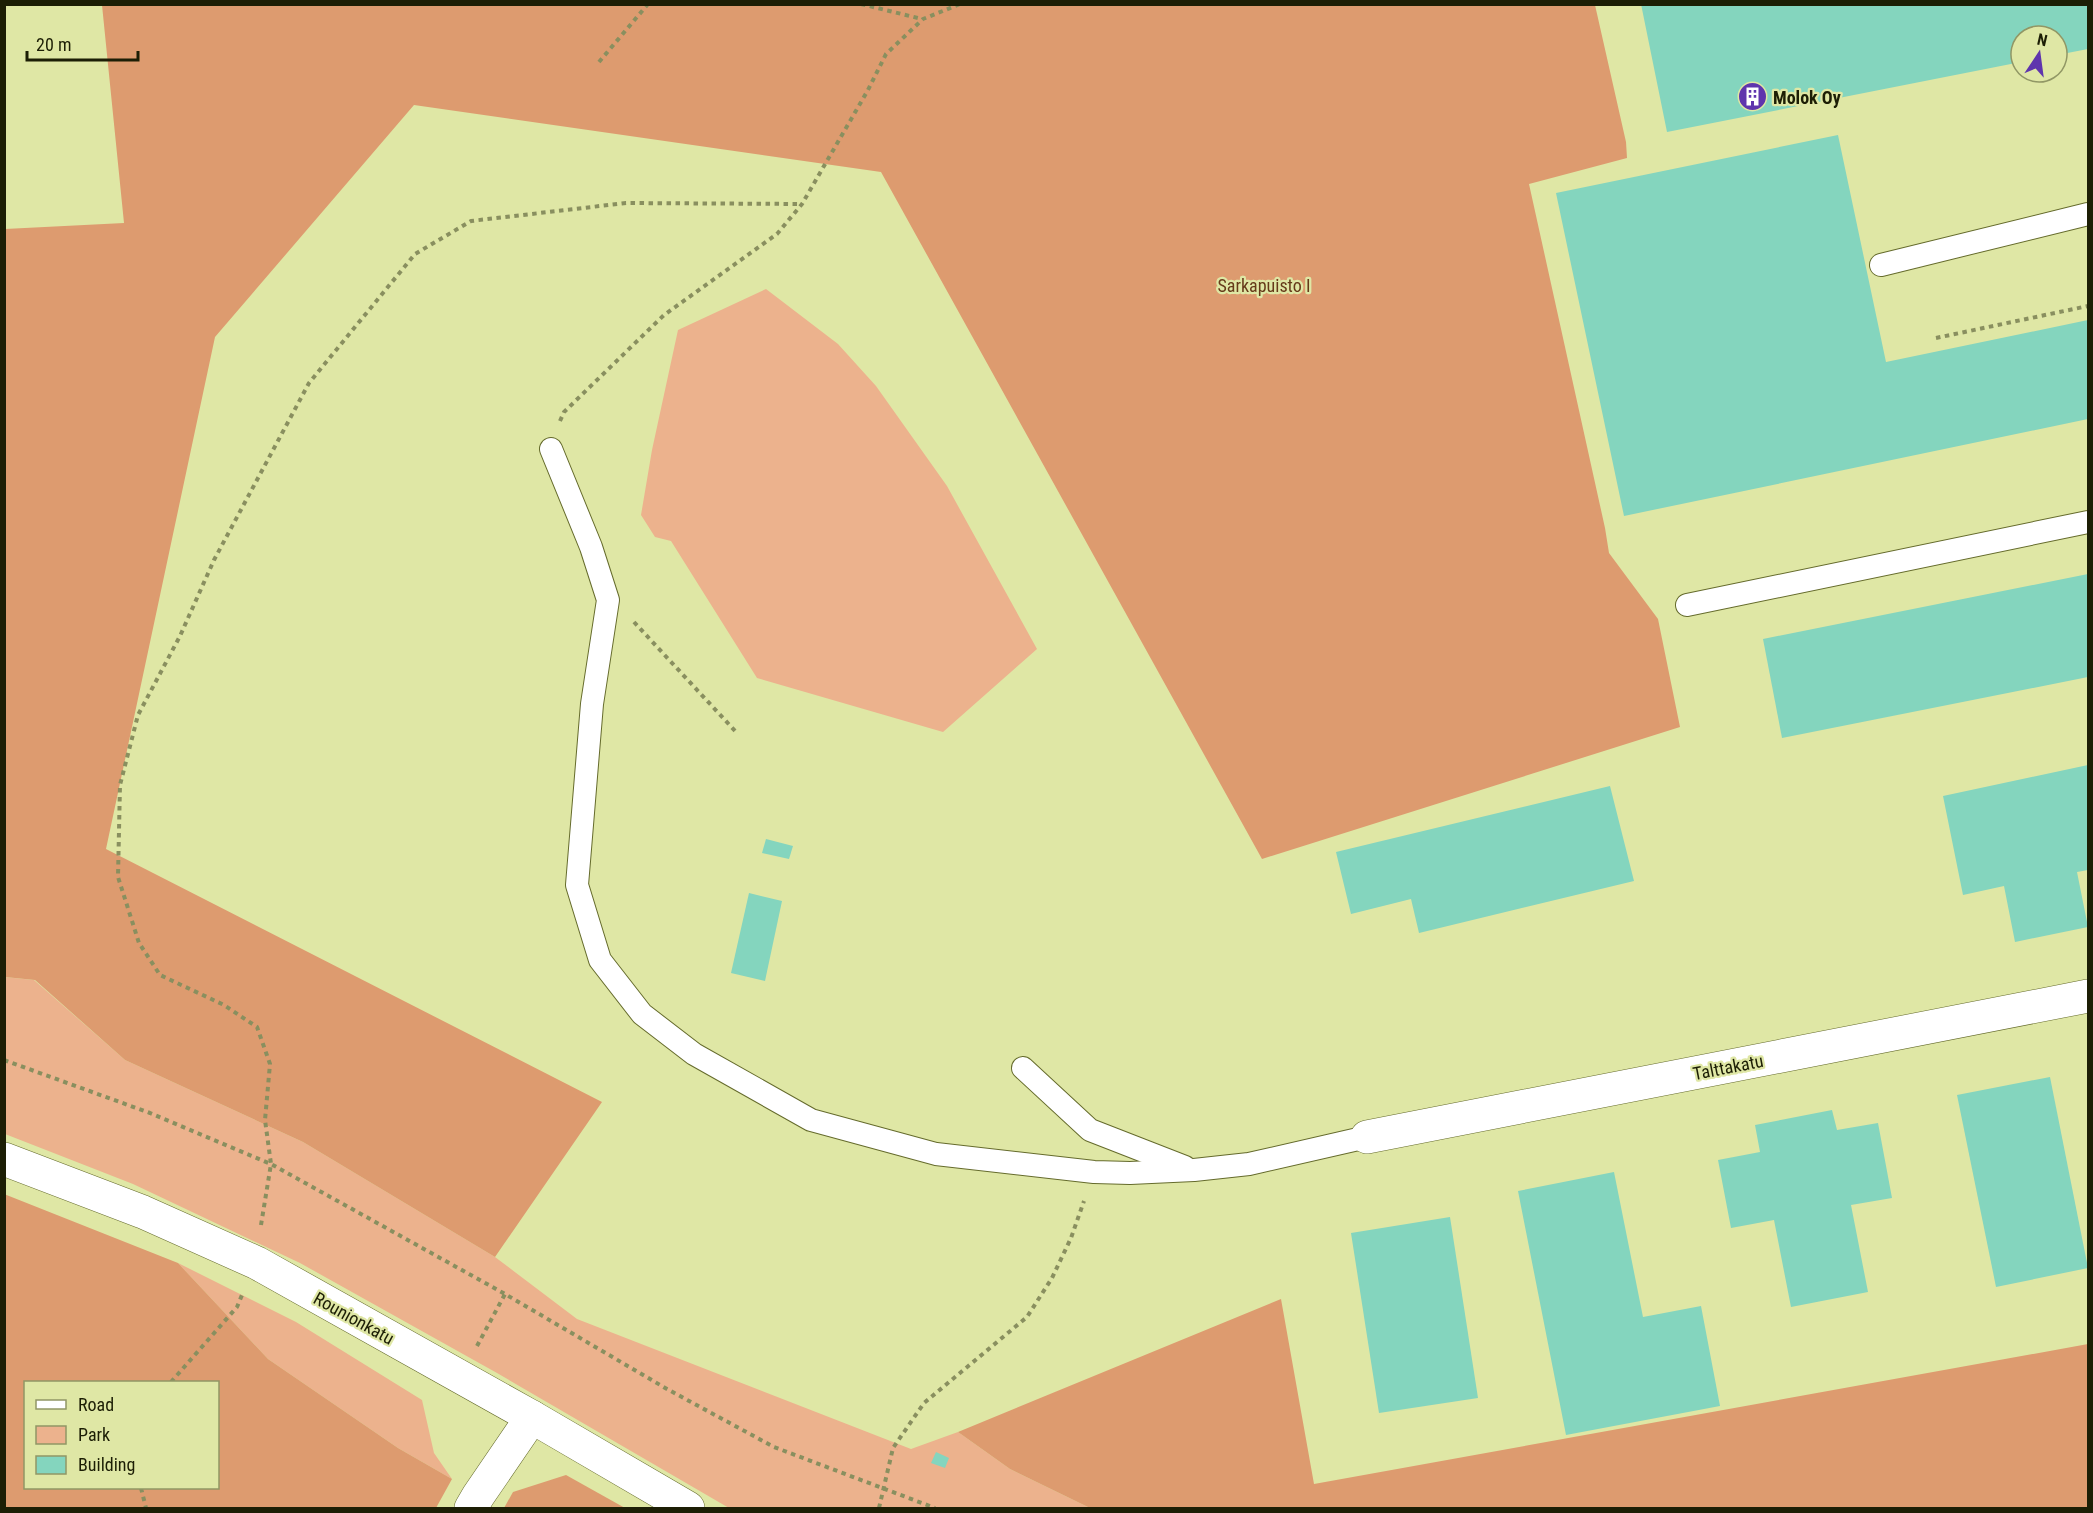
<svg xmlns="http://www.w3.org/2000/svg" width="2093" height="1513" font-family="'Roboto Condensed',sans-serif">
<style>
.green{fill:#ecb28d}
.forest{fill:#dd9b6f;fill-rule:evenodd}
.building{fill:#84d5be}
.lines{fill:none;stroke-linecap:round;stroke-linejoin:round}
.service-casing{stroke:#656b2c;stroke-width:24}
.minor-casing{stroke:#656b2c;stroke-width:34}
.secondary-casing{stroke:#656b2c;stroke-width:34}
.path{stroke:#898f5f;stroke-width:4;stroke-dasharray:4.5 4.5;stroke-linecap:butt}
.service{stroke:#fff;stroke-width:22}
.minor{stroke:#fff;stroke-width:33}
.secondary{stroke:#fff;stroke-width:33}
.labels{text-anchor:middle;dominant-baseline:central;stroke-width:4.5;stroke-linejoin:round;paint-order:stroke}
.poi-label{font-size:18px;font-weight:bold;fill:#1c1e05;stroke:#dfe7a5;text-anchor:start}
.park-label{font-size:18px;fill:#663a1a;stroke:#dfe7a5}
.street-label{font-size:18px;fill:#1c1e05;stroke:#dfe7a5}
</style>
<rect width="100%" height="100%" fill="#dfe7a5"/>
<g class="green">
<polygon points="766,289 838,344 876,386 947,486 1037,649 943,732 757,678 671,541 655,537 641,515 652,450 678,330"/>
<polygon points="4,977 34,980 125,1060 303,1142 495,1257 577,1319 911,1449 958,1432 1010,1469 1090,1508 729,1508 497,1373 300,1263 133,1184 5,1134"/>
<polygon points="178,1263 296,1322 422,1400 434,1453 452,1479 398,1448 268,1359"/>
</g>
<g class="forest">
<polygon points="102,5 1595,5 1626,142 1627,158 1529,184 1605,528 1609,553 1658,619 1680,727 1262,859 881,172 414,105 215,337 106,849 602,1102 495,1257 303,1142 125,1060 35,980 5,977 5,229 124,223"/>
<path d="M4,1194L178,1263L268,1359L398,1448L452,1479L436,1508H5ZM26,1382H218V1488H26Z"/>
<polygon points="1281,1299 1314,1484 2088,1344 2088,1508 1090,1508 1010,1469 958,1432"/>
<polygon points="566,1475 625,1508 504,1508 513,1492"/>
</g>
<g class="building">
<polygon points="1641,4 2088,4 2088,49 2057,55 2057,36 2021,36 2021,62 1667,132"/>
<polygon points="1838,135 1886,362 2088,320 2088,419 1624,516 1556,193"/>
<polygon points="2088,574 2088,677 1782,738 1763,639"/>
<polygon points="2088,765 2088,870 2077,872 2088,927 2015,942 2004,886 1963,895 1943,796"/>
<polygon points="1610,786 1634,881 1419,933 1411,899 1351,914 1336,852"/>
<polygon points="766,839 793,846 789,859 762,853"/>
<polygon points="749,893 782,901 765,981 731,973"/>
<polygon points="2050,1077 2088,1268 1996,1287 1957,1095"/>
<polygon points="1832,1110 1837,1130 1878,1123 1892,1198 1851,1205 1868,1292 1791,1307 1774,1220 1731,1228 1718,1160 1760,1152 1755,1125"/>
<polygon points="1614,1172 1643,1317 1701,1306 1720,1406 1566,1435 1518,1191"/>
<polygon points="1450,1217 1478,1398 1379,1413 1351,1233"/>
<polygon points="936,1452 949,1458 945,1468 931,1463"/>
</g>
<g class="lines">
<defs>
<g id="service">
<polyline points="1881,265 2088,214"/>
<polyline points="551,449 591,547 608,600 592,704 577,885 600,960 642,1014 694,1054 811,1120 936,1154 1094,1172 1130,1173 1194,1170 1249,1164 1367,1137"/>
<polyline points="1687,605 2088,522"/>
<polyline points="1023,1068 1090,1130 1185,1167"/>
</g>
<g id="minor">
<polyline points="1367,1137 2088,996"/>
<polyline points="471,1508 478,1496 532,1417"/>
</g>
<polyline id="secondary" points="4,1159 143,1212 257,1263 532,1417 688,1508"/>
</defs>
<use href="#service" class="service-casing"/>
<use href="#minor" class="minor-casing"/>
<use href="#secondary" class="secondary-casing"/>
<g class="path">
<polyline points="861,4 922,19"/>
<polyline points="599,62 648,4"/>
<polyline points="1936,338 2088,306"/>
<polyline points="560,421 564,412 664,315 777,234 802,204 868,90 886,54 923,19 960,4"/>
<polyline points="634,622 737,733"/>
<polyline points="4,1060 150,1113 271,1164 505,1294 667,1389 774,1447 935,1508"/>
<polyline points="261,1225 271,1164 265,1120 270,1064 257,1027 224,1005 160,975 139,943 118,877 120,785 138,715 180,636 214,560 309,383 415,254 471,221 626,203 802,204"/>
<polyline points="477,1346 505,1294"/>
<polyline points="171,1382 237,1307 242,1295"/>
<polyline points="141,1488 146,1508"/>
<polyline points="879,1508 893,1448 924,1403 1027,1317 1052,1278 1071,1238 1084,1201"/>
</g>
<use href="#service" class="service"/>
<use href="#minor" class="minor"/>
<use href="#secondary" class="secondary"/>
</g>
<defs>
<symbol id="building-disc" viewBox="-11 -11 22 22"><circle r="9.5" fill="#5f35ad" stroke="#dfe7a5"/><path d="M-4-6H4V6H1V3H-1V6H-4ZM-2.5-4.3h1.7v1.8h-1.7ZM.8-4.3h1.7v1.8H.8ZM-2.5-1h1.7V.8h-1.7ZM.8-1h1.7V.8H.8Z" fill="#fff"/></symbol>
</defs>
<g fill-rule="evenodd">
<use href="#building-disc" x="1736" y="80" width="33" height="33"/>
</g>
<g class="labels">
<g class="poi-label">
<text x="1773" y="97">Molok Oy</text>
</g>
<g class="park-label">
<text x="1264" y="285">Sarkapuisto I</text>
</g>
<g class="street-label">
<text transform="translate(1728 1067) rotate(-11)">Talttakatu</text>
<text transform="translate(354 1318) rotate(29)">Rounionkatu</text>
</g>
</g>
<rect width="2093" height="1513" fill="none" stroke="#1c1e05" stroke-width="12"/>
<rect x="24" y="1381" width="195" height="108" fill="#dfe7a5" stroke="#919765" stroke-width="1.5"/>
<rect x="36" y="1400" width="30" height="9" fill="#ffffff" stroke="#919765" stroke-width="1.5"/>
<text x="78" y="1411" font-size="18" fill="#1c1e05">Road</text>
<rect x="36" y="1426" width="30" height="18" fill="#ecb28d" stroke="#919765" stroke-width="1.5"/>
<text x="78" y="1441" font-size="18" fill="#1c1e05">Park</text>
<rect x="36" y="1456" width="30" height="18" fill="#84d5be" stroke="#919765" stroke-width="1.5"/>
<text x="78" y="1471" font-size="18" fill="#1c1e05">Building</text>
<g transform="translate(2039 54) rotate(13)"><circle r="28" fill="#dfe7a5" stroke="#919765" stroke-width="1.5"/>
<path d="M0-4.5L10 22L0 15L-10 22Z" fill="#5f35ad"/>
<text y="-9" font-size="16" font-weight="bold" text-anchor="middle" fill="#1c1e05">N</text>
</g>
<path d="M27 51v9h111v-9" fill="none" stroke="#1c1e05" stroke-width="3"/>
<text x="36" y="51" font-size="18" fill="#1c1e05" stroke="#dfe7a5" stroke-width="4.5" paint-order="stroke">20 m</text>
</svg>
